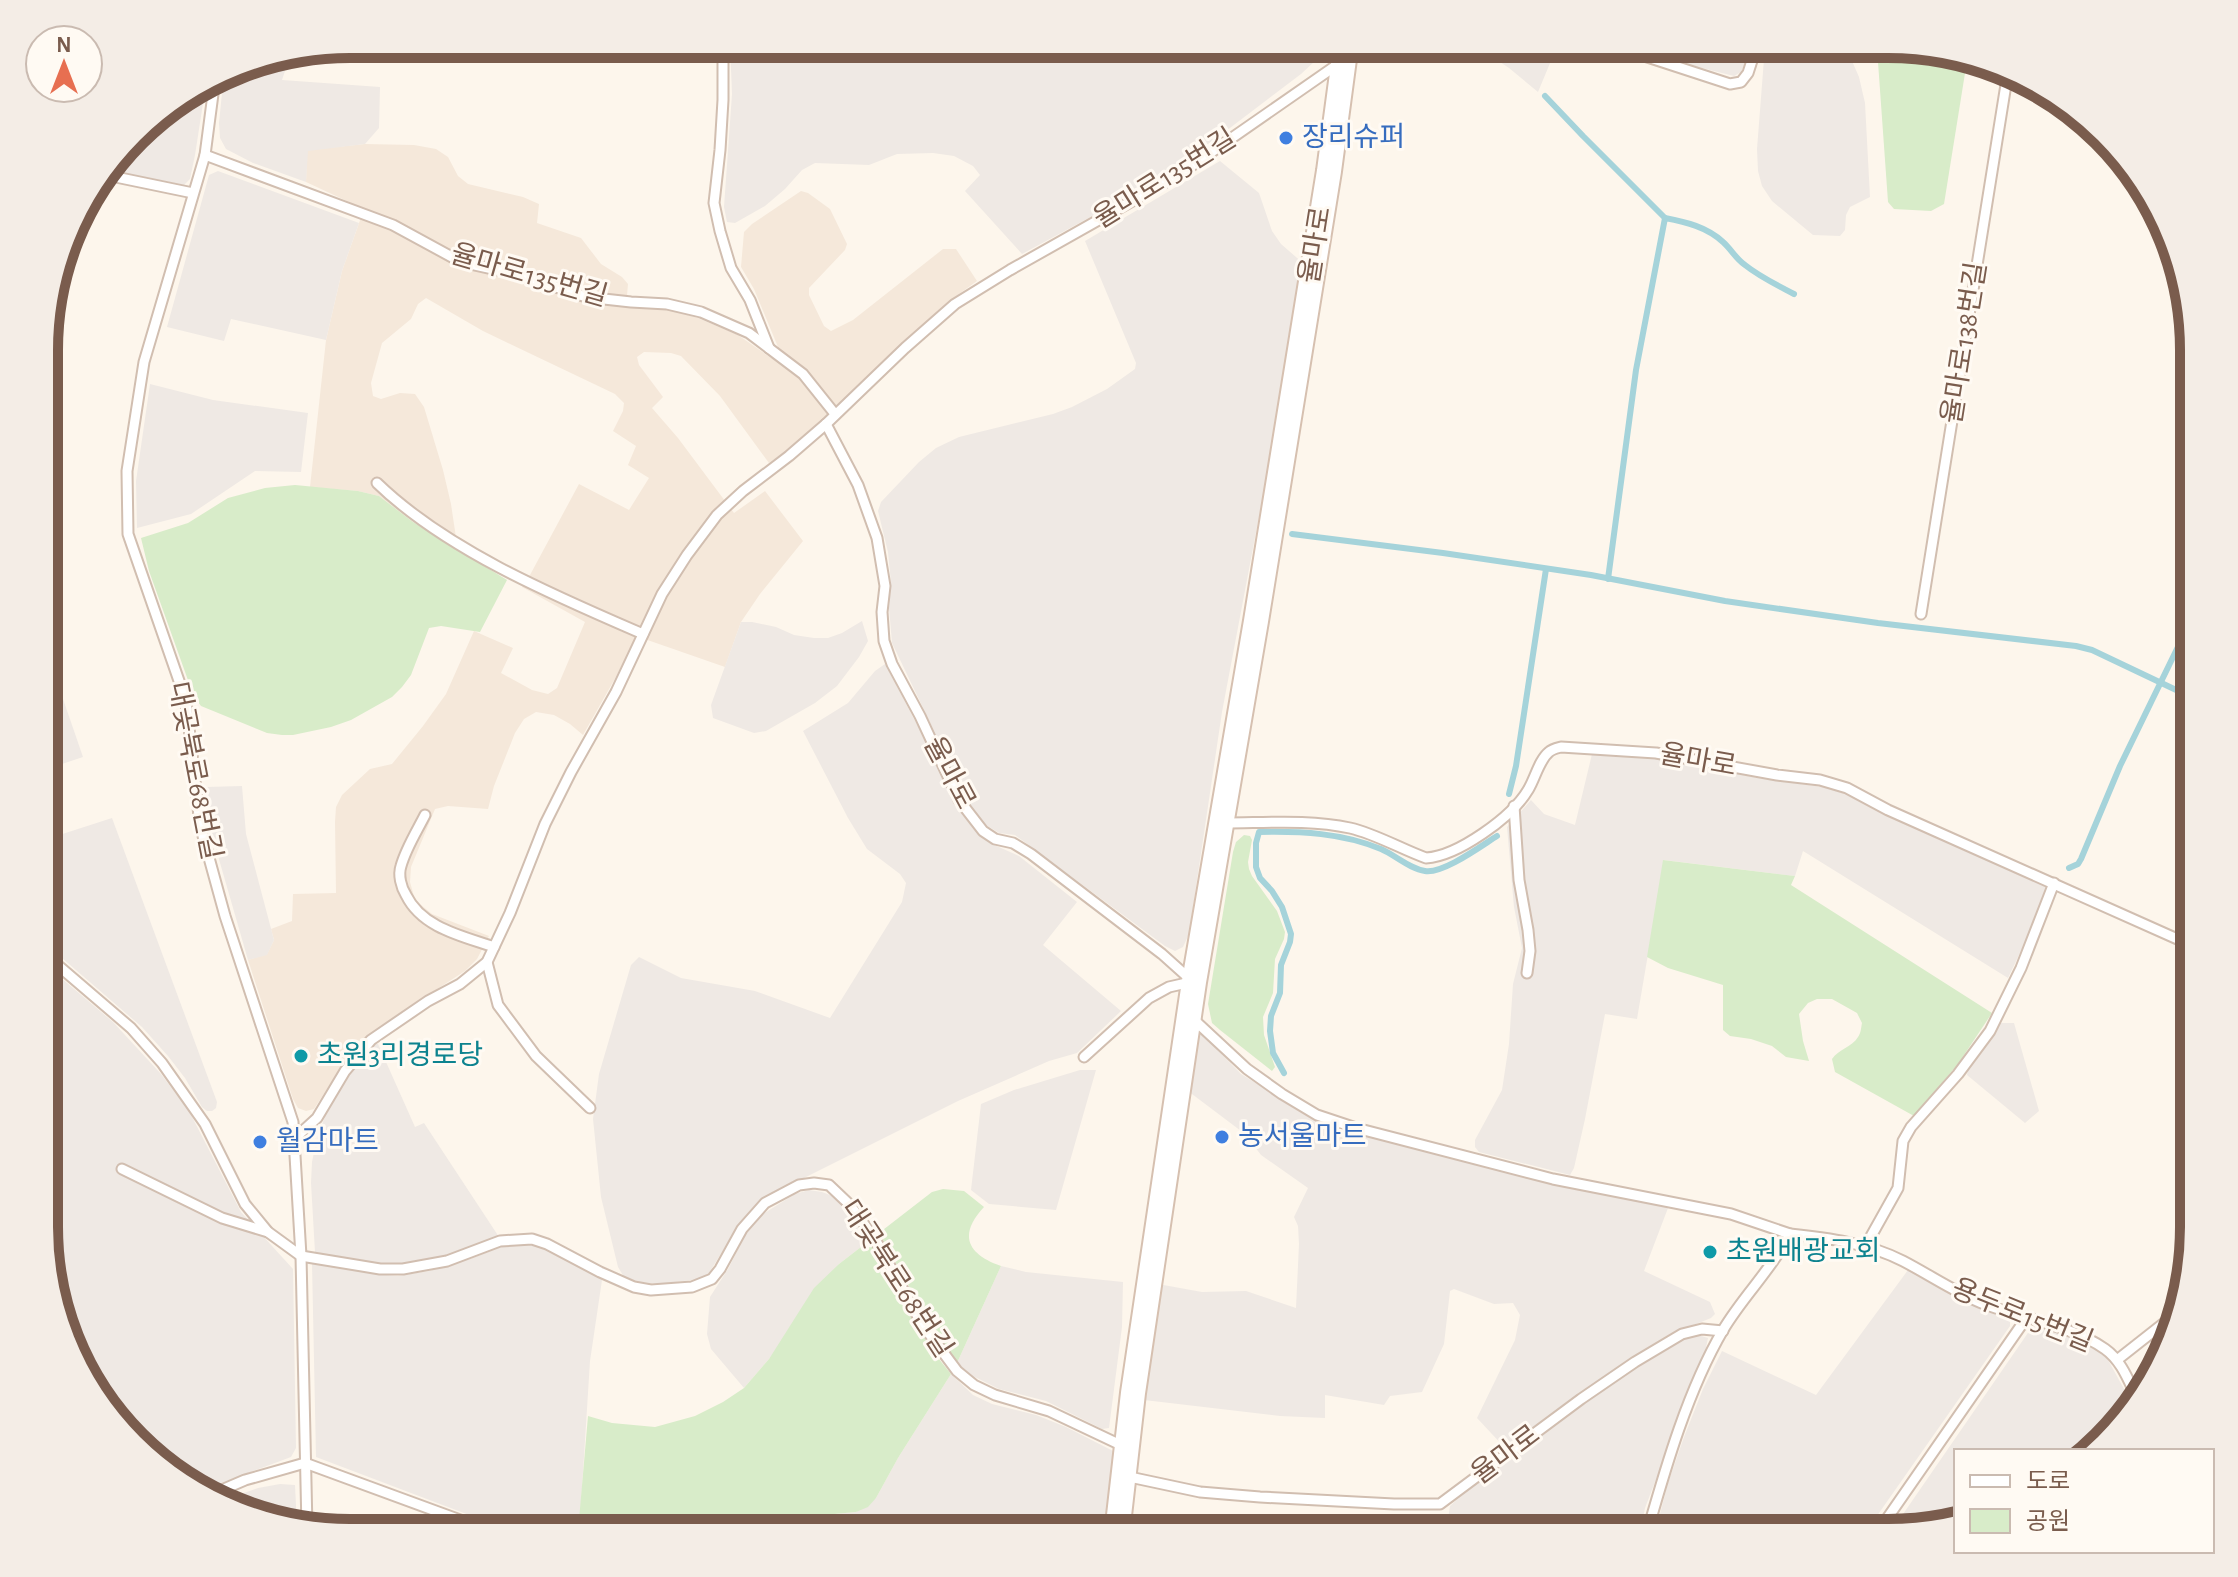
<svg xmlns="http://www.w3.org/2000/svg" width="2238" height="1577" font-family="'Alegreya Sans','Noto Sans KR',sans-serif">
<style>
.residential{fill:#f5e8da}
.industrial{fill:#efe9e4}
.green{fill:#d8ecc9}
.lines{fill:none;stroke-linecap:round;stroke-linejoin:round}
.stream{stroke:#a5d3da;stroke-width:6}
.lane-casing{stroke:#d1beb0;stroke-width:13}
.secondary-casing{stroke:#d6c0b0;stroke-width:28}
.lane{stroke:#fff;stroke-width:9}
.secondary{stroke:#fff;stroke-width:24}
.shop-dot{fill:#3f7fe0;stroke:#fffaf3;stroke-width:3}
.culture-dot{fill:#0f9aa8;stroke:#fffaf3;stroke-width:3}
.labels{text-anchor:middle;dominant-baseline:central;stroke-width:6;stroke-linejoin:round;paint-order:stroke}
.shop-label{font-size:28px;fill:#366cbe;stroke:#fffaf3;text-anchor:start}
.street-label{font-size:28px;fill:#7a5c4d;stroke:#fffaf3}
.culture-label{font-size:28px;fill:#0d838f;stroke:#fffaf3;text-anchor:start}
.rim{fill:none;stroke:#7a5c4d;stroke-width:10}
</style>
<rect width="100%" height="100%" fill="#fdf6ec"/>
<polygon class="residential" points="365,144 414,145 436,149 448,157 458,176 468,184 523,197 539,204 537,223 581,238 601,264 622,277 628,284 626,307 666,309 698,318 738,335 771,358 778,347 754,289 741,267 744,232 752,224 801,191 808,193 830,209 847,244 845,250 809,288 809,295 824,326 831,331 853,320 943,249 956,249 977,281 952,299 801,440 769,463 720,396 681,356 671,353 644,352 637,357 639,365 663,397 652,408 678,438 734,513 765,491 803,541 760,594 741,622 725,667 636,636 617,675 583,735 570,724 554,715 536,712 524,719 515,733 494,786 488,809 448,806 435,809 411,867 410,882 415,900 432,914 489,936 477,959 465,971 394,1017 362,1041 347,1058 314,1109 306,1111 298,1108 293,1099 248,960 267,954 274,940 271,929 292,921 293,894 336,893 335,822 336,807 342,795 370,769 392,764 423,726 446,694 474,631 513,648 501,673 532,690 548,694 557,688 585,622 522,587 530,575 579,484 629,510 649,478 628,465 636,446 613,431 623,411 624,403 615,394 483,331 426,298 418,304 411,319 382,343 371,383 373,396 381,399 400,393 415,394 424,407 443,470 451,504 458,551 413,522 379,496 358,491 310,487 326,340 342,271 364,209 306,182 307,150"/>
<g class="industrial">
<polygon points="730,44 1324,44 1315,61 1301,74 1222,134 1181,163 1096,214 1022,254 965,191 980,175 973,166 954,156 933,153 897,154 869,165 815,163 802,170 785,189 765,206 735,223 727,222 724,207 732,94"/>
<polygon points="1473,44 1558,44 1538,92 1509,68"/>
<polygon points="1631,45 1752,45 1746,62 1741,72 1734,76 1698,67"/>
<polygon points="1768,45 1845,45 1859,77 1865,103 1870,197 1850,207 1846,215 1845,230 1840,236 1813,235 1772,201 1762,186 1758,171 1757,149 1764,59"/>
<polygon points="309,52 286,68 282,80 380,87 379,128 365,144 308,151 306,182 253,163 226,149 220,138 219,123 224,73 233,67"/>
<polygon points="206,84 195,155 190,179 184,185 110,170 148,120"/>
<polygon points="1220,161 1259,193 1272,231 1281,244 1304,264 1274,437 1222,712 1189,934 1183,947 1175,951 1165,946 1015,835 999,833 986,825 969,804 892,643 889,608 891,583 888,552 878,511 881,502 919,462 936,448 959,437 1053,414 1072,407 1107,389 1135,369 1136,363 1085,241"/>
<polygon points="218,171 359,223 342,271 326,340 231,319 224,341 167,327 209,175"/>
<polygon points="150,384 213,400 308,413 301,472 255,471 191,514 137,528 136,481"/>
<polygon points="862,621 868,641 859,657 837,686 815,703 766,731 754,733 713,718 711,705 741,622 752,622 776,627 794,635 814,638 828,638 842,633"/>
<polygon points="885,664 969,823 979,835 992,844 1019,856 1077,902 1043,945 1121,1011 1077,1053 1049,1061 958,1101 762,1199 738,1226 709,1273 699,1279 660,1284 639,1282 624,1277 618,1267 601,1197 593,1119 599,1074 631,965 639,957 681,978 755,991 830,1018 902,902 906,883 900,874 867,849 848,818 803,731 848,703 875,671"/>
<polygon points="47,667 52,667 83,757 47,769"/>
<polygon points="1592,754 1653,758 1764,779 1823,787 1849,795 1892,816 2047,884 2029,934 2008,978 1803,851 1795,876 1664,860 1637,1019 1605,1014 1585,1119 1574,1168 1570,1175 1479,1152 1475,1147 1475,1140 1502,1090 1509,1044 1513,984 1522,948 1514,907 1507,827 1531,800 1544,814 1575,825"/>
<polygon points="242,786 246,834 274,940 267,955 248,960 212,835 206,787"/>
<polygon points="112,818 217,1102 216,1108 212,1111 207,1111 202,1107 185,1078 168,1056 142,1027 47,945 47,839"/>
<polygon points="47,966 113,1022 161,1074 189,1111 241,1212 293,1269 296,1448 291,1457 202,1490 163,1469 85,1379 47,1266"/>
<polygon points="1998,1023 2014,1023 2039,1111 2025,1123 1967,1075 1968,1069"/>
<polygon points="1199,1031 1241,1074 1316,1120 1354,1132 1470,1162 1668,1208 1644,1271 1710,1302 1715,1314 1711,1318 1681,1330 1649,1349 1581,1393 1505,1448 1477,1418 1515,1340 1520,1315 1513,1303 1494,1304 1454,1289 1450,1291 1444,1344 1422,1392 1390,1396 1384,1405 1325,1395 1325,1418 1280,1416 1144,1400 1158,1284 1202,1292 1246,1291 1296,1308 1299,1244 1298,1226 1294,1217 1308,1188 1261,1155 1245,1134 1188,1091"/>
<polygon points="373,1044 378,1044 415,1127 424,1123 499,1237 450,1255 426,1262 405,1264 380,1264 315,1252 311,1183 312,1162 317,1138 330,1103 355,1061"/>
<polygon points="1080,1070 1096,1070 1056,1210 989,1204 971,1190 981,1104 1014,1090"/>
<polygon points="809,1190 822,1192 835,1197 848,1210 870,1240 839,1264 769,1359 744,1388 711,1349 707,1334 710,1297 728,1269 747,1232 763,1214 795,1194"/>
<polygon points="523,1244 546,1248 602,1280 590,1361 580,1520 614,1518 717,1525 856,1512 876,1498 898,1458 951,1374 973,1395 992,1404 1036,1415 1066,1427 1115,1452 1110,1507 1105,1533 514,1532 316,1457 312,1263 375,1274 398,1276 429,1271 470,1259 506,1245"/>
<polygon points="1001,1266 1026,1272 1123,1282 1122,1327 1109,1428 1102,1429 1046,1401 999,1389 973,1376 957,1363"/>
<polygon points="1908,1270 1984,1311 2010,1318 2010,1326 1865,1533 1655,1533 1668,1483 1684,1437 1703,1389 1722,1351 1816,1395"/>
<polygon points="2032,1327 2043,1327 2094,1347 2108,1360 2134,1407 2130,1414 2085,1451 1956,1451 1956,1517 1890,1533"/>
<polygon points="1698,1335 1708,1338 1705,1352 1645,1508 1640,1533 1457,1533 1448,1519 1450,1506 1463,1494 1571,1411 1633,1369 1681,1339"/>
<polygon points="280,1484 295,1485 297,1526 251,1517 221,1501 258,1488"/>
</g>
<g class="green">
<polygon points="1915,46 1965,56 1966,67 1944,204 1931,211 1894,209 1888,202 1878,62 1881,53"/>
<polygon points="295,485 358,491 379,496 413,522 507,580 480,632 441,626 429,628 411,675 402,687 392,697 351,720 331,727 293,735 282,735 267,733 201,706 194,697 149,571 141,538 188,523 228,498 265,488"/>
<polygon points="1244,835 1250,836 1252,840 1248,862 1249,869 1252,876 1277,911 1285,932 1284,939 1275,959 1273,993 1263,1017 1264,1035 1275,1067 1272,1071 1220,1030 1212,1023 1208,1004 1233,852 1236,842"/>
<path d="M1663,860L1795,876L1791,885L1992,1013L1958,1064L1914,1116L1835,1072L1832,1059C1839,1049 1852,1047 1858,1037C1861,1033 1861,1028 1862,1023L1857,1013L1832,999H1817L1808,1003L1799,1014L1803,1041L1809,1061L1786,1057L1772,1046L1751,1039L1730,1036L1723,1030V985L1668,968L1647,957Z"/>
<path d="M943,1189L964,1191L984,1207C958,1235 967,1254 1001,1266L957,1363L929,1322L879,1233L932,1192Z"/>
<path d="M870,1240C895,1286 917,1334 951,1374L898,1458L876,1498L868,1507L856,1512L717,1525L614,1518L579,1520L588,1416L612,1423L655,1427L695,1416L723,1402L744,1388L769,1359L814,1288L839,1264Z"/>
</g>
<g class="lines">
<g class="stream">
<polyline points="1545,96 1583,136 1665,218"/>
<polyline points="1292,534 1443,553 1591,575 1725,601 1878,623 2076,646 2092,650 2193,698"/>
<path d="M1608,579L1636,370L1665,218C1686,222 1707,227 1723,242C1731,249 1736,259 1745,265C1760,277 1777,285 1794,294"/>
<polyline points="1509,794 1516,766 1546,569"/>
<polyline points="2069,868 2078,864 2081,859 2120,766 2193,616"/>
<path d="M1284,1073L1273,1053L1270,1031L1271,1016L1280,993L1281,965L1290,942L1291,934L1282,907L1272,891L1260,878L1256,867V843L1259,832C1301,831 1342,833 1381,849C1395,855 1410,869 1425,871C1443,874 1481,846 1497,836"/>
</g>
<defs>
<g id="lane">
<polyline points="717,44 723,54 723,100 720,150 714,203 720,231 731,268 750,300 769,348"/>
<polyline points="1615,45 1635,53 1730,84 1741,82 1748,73 1757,45"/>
<polyline points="215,79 205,155 144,362 127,471 128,534 186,701 200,825 225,916 293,1122 301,1256 307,1528"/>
<polyline points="205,155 393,225 461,262 520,275 586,297 631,302 667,304 701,312 749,333 770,349 803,374 835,414"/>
<polyline points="106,175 193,193"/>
<polyline points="826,424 858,485 877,538 885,586 882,612 884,641 892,664 920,716 959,800 983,831 995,839 1013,843 1031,854 1162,954 1191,980"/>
<path d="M377,483C446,550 555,596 643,634"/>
<polyline points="1921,614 2008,72"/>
<polyline points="1514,806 1519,880 1528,930 1530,951 1527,973"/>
<path d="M425,815C417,831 406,848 401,866C398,875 401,887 406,895C422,928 462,936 494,947"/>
<path d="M1224,823C1265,823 1309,819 1350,828C1376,834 1401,849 1426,858C1458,856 1512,817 1528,790C1535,779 1539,760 1549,752C1552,749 1557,748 1561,747L1656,753L1777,775L1820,780L1847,788L1888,810L2193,946"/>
<polyline points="47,956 131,1028 162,1063 205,1124 245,1204 268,1232 301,1256 380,1269 403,1269 447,1261 500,1241 532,1239 547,1244 600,1272 634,1287 651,1290 692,1287 712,1279 720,1269 742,1229 765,1203 799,1185 814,1183 829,1185 850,1205 876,1241 922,1324 957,1371 974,1385 995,1395 1049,1411 1125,1447"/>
<polyline points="487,962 498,1005 536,1056 590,1108"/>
<polyline points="1191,1017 1247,1069 1282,1094 1317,1115 1356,1128 1553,1179 1731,1214 1790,1234"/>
<polyline points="1084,1057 1149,998 1169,987 1191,982"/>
<polyline points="294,1139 317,1118 345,1071 371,1040 428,1001 460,984 487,962 510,913 545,824 571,772 616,692 662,594 687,555 717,515 743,491 789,456 826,424 905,348 955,304 1010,270 1180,174 1344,60 1379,44"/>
<polyline points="122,1169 222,1218 268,1232"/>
<polyline points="1865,1247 1898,1188 1903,1141 1911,1127 1958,1074 1990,1031 2021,968 2054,883"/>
<polyline points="2117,1360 2178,1312"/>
<polyline points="1125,1476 1200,1492 1260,1497 1394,1504 1440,1504 1581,1399 1635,1362 1682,1334 1702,1329 1723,1331"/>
<polyline points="210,1495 245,1480 305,1463 493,1532"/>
<path d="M1647,1533C1666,1466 1688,1390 1723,1330C1743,1296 1772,1269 1790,1234C1828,1238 1868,1243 1903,1261C1930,1275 1956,1293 1984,1304C2021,1318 2073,1326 2105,1349C2122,1361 2129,1382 2138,1400"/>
<polyline points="1877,1533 2027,1317"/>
</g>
<polyline id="secondary" points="1117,1533 1133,1393 1194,982 1256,621 1329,171 1346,44"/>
</defs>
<use href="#lane" class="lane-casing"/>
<use href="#secondary" class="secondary-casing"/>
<use href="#lane" class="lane"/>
<use href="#secondary" class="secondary"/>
</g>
<g class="shop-dot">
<circle cx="1286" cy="138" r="8"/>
<circle cx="1222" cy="1137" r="8"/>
<circle cx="260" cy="1142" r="8"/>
</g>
<g class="culture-dot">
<circle cx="301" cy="1056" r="8"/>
<circle cx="1710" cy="1252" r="8"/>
</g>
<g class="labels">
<g class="shop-label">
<text x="1302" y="138">장리슈퍼</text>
<text x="1238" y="1137">농서울마트</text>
<text x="276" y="1142">월감마트</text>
</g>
<g class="street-label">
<text transform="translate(1165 179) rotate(-32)">율마로135번길</text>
<text transform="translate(1316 245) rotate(-81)">율마로</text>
<text transform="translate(529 276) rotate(16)">율마로135번길</text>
<text transform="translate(1965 343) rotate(-81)">율마로138번길</text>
<text transform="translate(1698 761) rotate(10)">율마로</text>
<text transform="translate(194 771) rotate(79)">대곶북로68번길</text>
<text transform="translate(949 773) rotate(62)">율마로</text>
<text transform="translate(896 1279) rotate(57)">대곶북로68번길</text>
<text transform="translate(2022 1316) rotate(22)">용두로15번길</text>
<text transform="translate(1506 1455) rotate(-37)">율마로</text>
</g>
<g class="culture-label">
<text x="317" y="1056">초원3리경로당</text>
<text x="1726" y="1252">초원배광교회</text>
</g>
</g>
<path d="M0 0H2238V1577H0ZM350 58H1888A292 292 0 0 1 2180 350V1227A292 292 0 0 1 1888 1519H350A292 292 0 0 1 58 1227V350A292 292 0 0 1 350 58Z" fill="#f4ede6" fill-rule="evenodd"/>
<path class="rim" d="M350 58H1888A292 292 0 0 1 2180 350V1227A292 292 0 0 1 1888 1519H350A292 292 0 0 1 58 1227V350A292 292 0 0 1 350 58Z"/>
<rect x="1954" y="1449" width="260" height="104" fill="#fffaf3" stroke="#cabbb1" stroke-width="2"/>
<rect x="1970" y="1475" width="40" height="12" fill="#ffffff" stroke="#cabbb1" stroke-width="2"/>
<text x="2026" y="1489" font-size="24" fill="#7a5c4d">도로</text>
<rect x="1970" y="1509" width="40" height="24" fill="#d8ecc9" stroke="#cabbb1" stroke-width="2"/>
<text x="2026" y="1529" font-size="24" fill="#7a5c4d">공원</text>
<g transform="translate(64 64)"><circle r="38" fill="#fffaf3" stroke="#cabbb1" stroke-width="2"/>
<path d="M0-6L14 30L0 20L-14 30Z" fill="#e76f51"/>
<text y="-12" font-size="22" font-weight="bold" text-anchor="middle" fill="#7a5c4d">N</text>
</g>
</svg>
